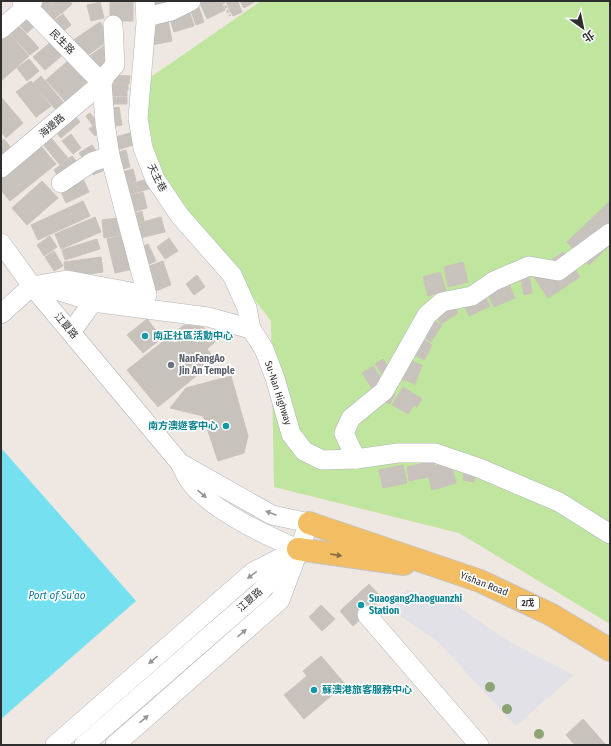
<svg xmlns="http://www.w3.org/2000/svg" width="611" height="746" font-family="'Fira Sans Condensed','Noto Sans TC',sans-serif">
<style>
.industrial{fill:#e2e1e8}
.green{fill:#c0e59e}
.water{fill:#75e0f0}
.building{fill:#c8c2bc;stroke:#cbc2ba}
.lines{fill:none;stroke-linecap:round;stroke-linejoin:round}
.minor-casing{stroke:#b1b5be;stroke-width:20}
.major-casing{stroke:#c4c4c4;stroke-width:24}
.path{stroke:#c4c4c4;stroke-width:2.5;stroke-dasharray:3 2;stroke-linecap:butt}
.minor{stroke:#fff;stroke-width:19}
.major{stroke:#f2bd63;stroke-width:22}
.tree{fill:#8aa474}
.oneway{fill:#969696}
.oneway2{fill:#866e46}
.culture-dot{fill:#0f9aa8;stroke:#fff;stroke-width:1.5}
.worship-dot{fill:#6b7280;stroke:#fff;stroke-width:1.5}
.labels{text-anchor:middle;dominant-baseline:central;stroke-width:3.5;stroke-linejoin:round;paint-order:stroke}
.shield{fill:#fff;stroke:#6d6d6d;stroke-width:1}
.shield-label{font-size:9px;font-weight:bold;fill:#2e2e2e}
.street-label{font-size:10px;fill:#2e2e2e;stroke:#fff}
.culture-label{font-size:10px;font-weight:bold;fill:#0d838f;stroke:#fff;text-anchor:start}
.worship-label{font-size:10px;font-weight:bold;fill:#5b616d;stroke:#fff;text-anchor:start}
.water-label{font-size:11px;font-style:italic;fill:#0d7d9b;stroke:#fff}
</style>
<rect width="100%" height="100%" fill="#efe7e1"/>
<polygon class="industrial" points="408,590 447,599 511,643 574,675 516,726 438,642 386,606"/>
<polygon class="green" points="261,1 610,1 610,624 459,533 274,487 271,321 158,175 142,83"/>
<polygon class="water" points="1,448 136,601 1,719"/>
<g class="building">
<polygon points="39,1 49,1 60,14 47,25 32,7"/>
<polygon points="50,1 70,1 72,4 61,14"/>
<polygon points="153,1 171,1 150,13"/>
<polygon points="199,1 221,1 225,10 207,19"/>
<polygon points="226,1 237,1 238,2 228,6"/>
<polygon points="240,1 256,1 244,8"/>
<polygon points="100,2 104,18 91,21 87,5"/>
<rect x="110" y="2" width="23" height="19"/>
<polygon points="197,2 204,22 196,25 189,6"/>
<polygon points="238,2 242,12 233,16 228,7"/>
<polygon points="188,7 194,26 174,32 168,13"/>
<polygon points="29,11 39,22 27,33 17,22"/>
<polygon points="63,14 71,25 60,34 52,22"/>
<polygon points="167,15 172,41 152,45 147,19"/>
<polygon points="100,22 111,39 83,58 72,41"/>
<polygon points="16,23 39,48 30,55 8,31"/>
<polygon points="7,31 29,56 1,81 1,37"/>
<polygon points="53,40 65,53 45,70 33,57"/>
<polygon points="105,45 111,53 89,68 84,60"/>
<polygon points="108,56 113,64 95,76 89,68"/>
<polygon points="29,59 39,71 27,81 17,68"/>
<polygon points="69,60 88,81 65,101 46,80"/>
<polygon points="109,75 130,76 129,84 108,83"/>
<polygon points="41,76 64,103 56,110 33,83"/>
<polygon points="31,81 51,106 36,117 16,92"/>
<rect x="108" y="84" width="20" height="6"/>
<polygon points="108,90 127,90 127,96 107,96"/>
<polygon points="1,97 23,123 6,138 1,132"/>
<polygon points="108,97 127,97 127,104 107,104"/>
<polygon points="119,107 122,125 110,127 107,109"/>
<polygon points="70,110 80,122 61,138 51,126"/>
<polygon points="90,113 103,130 95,136 89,129 93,126 86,116"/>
<polygon points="46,132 68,158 60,165 38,138"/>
<polygon points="130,133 133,145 111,152 108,139"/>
<polygon points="71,134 81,148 73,154 62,141"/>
<polygon points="4,139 15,153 1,164 1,141"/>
<polygon points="37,141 56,164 10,201 1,190 1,169"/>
<polygon points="92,145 98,154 85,161 79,153"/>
<polygon points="126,150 130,167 116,171 112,154"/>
<polygon points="72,156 77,162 58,176 54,170"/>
<polygon points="88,164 107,169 93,175"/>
<polygon points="133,169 136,181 118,187 115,174"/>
<polygon points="80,172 89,192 66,203 57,183"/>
<polygon points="149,179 152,188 121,197 118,187"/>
<polygon points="42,181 58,198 27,225 12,208"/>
<polygon points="143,192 147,208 125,214 121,198"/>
<polygon points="83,201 90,216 38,240 31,225"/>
<polygon points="610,201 610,245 589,265 567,242"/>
<polygon points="142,211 144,221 129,225 126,216"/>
<polygon points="95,217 101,232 61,249 55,234"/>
<polygon points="161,217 165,232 132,240 128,226"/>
<polygon points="117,218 120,235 104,238 102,220"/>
<polygon points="125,235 133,269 115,273 107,239"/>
<polygon points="50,236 57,247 44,256 37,245"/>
<polygon points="169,238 178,251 165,259 157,247"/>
<polygon points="97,239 100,249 65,260 62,250"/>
<polygon points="148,244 156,261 141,268 133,251"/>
<polygon points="54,251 63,266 54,271 45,257"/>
<polygon points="563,252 580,277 548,298 532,274"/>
<polygon points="101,257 103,272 66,277 64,262"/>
<polygon points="163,261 171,285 150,293 141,269"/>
<polygon points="463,262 468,282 448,287 444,267"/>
<polygon points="440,272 446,290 428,296 423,277"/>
<polygon points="529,273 532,293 524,295 520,274"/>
<polygon points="197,275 205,287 194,295 186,284"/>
<polygon points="505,275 515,298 494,307 483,285"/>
<polygon points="480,287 490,306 469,316 460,297"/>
<polygon points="450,299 458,313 441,324 432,309"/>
<polygon points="425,316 442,325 431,342 415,332"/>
<polygon points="147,319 162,338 143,353 127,335"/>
<polygon points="184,325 203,327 215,342 207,349 216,360 158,407 127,370"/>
<polygon points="417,336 432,345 424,360 408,351"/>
<polygon points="403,358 422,365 415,384 396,377"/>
<polygon points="383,359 390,370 383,375 375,364"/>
<polygon points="373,366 383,381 372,388 362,373"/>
<polygon points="231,376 248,436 244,453 218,461 203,416 170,408 186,388"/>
<polygon points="403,387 422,399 417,407 414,405 408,414 392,405"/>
<polygon points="391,392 395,394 390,404 386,402"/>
<polygon points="434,461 435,466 451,462 456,483 432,490 425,463"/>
<polygon points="425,463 428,477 409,481 407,467"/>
<polygon points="403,465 407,483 383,488 379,470"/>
<polygon points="464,472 475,477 474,482 463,480"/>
<polygon points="369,584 383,599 353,626 340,611"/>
<polygon points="321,605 335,619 322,631 309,617"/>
<polygon points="321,656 345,684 304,719 284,695 307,676 303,671"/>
<polygon points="583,719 606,745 575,745 566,735"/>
</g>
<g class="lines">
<defs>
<g id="minor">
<polyline points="22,1 102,83"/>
<polyline points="145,1 146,22 138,118 143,148 155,179 180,216 232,275 247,308 251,329"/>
<polyline points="146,17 171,11 191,1"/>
<polyline points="1,29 33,1"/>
<polyline points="1,168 102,83"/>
<polyline points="61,183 92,162 110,156"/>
<path d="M1,243L32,286L180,463C183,468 185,474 188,479C208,509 265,535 298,549"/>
<polyline points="32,286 63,292 93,302 208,317 251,329 264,349 275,378 291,434 304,451 322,460 356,459 398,453 435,453 479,468 559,502 610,534"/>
<polyline points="1,314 32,286 67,280 147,295 110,156 105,123 102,83 106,75 115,65 113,25"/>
<polyline points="71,332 93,302"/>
<polyline points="356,459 344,433 351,418 384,391 427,315 442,302 472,296 494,281 529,266 558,271 610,233"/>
<polyline points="367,615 479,745"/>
<polyline points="55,745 253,572 298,549"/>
<polyline points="84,745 260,592 290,558"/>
<polyline points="115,745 280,600 309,523 272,515 180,463"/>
</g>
<g id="major">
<polyline points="309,523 480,581 550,614 610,650"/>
<polyline points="298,549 404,564"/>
</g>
</defs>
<use href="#minor" class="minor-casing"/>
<use href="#major" class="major-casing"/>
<polyline class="path" points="223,1 230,16"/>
<use href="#minor" class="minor"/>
<use href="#major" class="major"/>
</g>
<g class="tree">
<circle cx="490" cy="687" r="5"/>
<circle cx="507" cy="709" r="5"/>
<circle cx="539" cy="734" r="5"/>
</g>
<defs><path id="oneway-solid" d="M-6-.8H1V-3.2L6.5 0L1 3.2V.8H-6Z"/></defs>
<g class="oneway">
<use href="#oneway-solid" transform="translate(202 494) rotate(41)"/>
<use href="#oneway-solid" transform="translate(271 513) rotate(-159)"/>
<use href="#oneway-solid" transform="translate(252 575) rotate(143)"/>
<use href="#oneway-solid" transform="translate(242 633) rotate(-41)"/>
<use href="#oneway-solid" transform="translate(153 660) rotate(139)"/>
<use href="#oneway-solid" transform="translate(144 719) rotate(-41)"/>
</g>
<use class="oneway2" href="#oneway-solid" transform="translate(336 555) rotate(9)"/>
<g class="culture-dot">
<circle cx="145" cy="336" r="4"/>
<circle cx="226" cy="426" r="4"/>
<circle cx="361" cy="605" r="4"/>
<circle cx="314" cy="690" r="4"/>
</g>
<circle class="worship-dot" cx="171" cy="365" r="4"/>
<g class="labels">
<rect class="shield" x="517" y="596" width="22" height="14" rx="3"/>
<g class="shield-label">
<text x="528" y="603">2戊</text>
</g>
<g class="street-label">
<text transform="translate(62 42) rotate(45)">民生路</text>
<text transform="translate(52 126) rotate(-40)">海邊路</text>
<text transform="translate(157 178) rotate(63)">天主巷</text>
<text transform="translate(66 326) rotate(50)">江夏路</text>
<text transform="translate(278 393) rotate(72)">Su-Nan Highway</text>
<text transform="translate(484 584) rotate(21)">Yishan Road</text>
<text transform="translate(250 600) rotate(-42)">江夏路</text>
</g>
<g class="culture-label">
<text x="153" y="336">南正社區活動中心</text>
<text x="218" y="426" text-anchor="end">南方澳遊客中心</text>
<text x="369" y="599">Suaogang2haoguanzhi<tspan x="369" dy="12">Station</tspan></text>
<text x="322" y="690">蘇澳港旅客服務中心</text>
</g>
<g class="worship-label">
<text x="179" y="359">NanFangAo<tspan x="179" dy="12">Jin An Temple</tspan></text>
</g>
<g class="water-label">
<text x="57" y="595">Port of Su'ao</text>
</g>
</g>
<rect width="611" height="746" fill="none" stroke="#2e2e2e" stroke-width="4"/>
<g transform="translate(583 28) rotate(147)" stroke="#ffffff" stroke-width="3" paint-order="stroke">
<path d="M0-3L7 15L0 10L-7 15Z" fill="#2e2e2e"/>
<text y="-6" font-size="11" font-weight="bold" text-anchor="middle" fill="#2e2e2e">北</text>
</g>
</svg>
